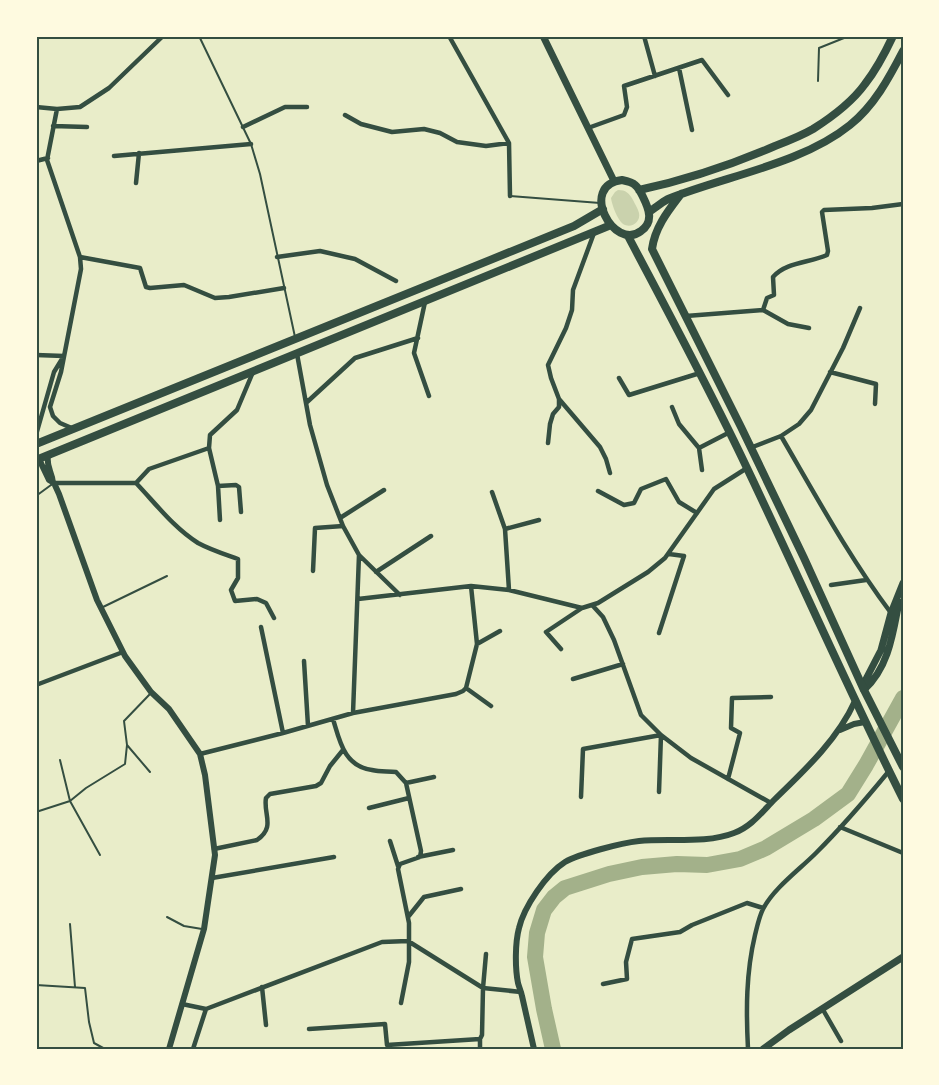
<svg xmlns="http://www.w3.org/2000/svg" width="939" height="1085" font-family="Inter,sans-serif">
<rect width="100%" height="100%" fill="#e9edc9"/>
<!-- green -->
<path fill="#cad2ad" d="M618,190C626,190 629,193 633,200C635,204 638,209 639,213C641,222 631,229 623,224C617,219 612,205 611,198L615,192Z"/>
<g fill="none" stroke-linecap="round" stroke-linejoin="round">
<!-- river -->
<path stroke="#a3b18a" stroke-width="16" d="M553,1049L544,1009L535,957L537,933L544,910L554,897L565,888L609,874L642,867L677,864L707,865L740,859L766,848L814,819L848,794L866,765L903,698"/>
<!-- service -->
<path stroke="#344e41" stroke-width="2" d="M199,36L251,144L260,174L295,337
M818,81L819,48L849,36
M510,196L600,203
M36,496L51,485
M103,607L167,576
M127,745L150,772
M60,760L70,801L100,855
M36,812L70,801L86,788L125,764L127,745L124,721L150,694
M167,917L184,926L202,929
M70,924L75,987
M36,985L85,988L89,1022L94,1043L105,1049"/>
<!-- minor -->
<path stroke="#344e41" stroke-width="4.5" d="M449,36L509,143L510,196
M644,36L655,76
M679,68L692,130
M36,107L57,109L80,107L109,88L163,36
M57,109L47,160L80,257L81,269L61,372L50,407L53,416L60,423L74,429
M345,115L361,124L392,132L424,129L440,133L457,142L486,146L509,143
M53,126L87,127
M243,127L285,107H307
M588,128L624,115L627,107L624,86L702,60L728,95
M114,156L251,144
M36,161L48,158
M136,183L139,153
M80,257L140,268L146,287L150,288L184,285L215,298L229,297L284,288
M277,257L320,251L355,259L396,281
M425,302L414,353L429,396
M763,310L788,324L809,328
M686,316L763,310L767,298L774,295L773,277C786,262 809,263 827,255L828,251L822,212L824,210L872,208L903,204
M297,354L310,425L327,485L343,526L359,555L400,595
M36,355L64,356
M830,372L876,384L875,404
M619,378L629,395L700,373
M559,399L600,447L606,459L610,473
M306,403L355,358L418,338
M672,407L679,424L699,448L702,470
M36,435L54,372L62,359
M781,436C816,496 849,557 891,613
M548,443L550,424L553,414L559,407V399L551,378L548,365L566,328L572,310L573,290L594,233
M209,448L218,486L220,520
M699,448L730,432
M750,448L781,436L799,424L811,410L843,348L860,308
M54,483H136L149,469L209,448L210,435L237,410L253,372
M136,483C156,504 174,528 198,543C211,550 224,554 238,559V578L231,590L235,601L257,599L266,603L274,618
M218,486L236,485L239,487L241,512
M598,491L624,505L634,503L641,489L666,479L679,502L697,513
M492,492L505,529L509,590
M340,518L384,490
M505,529L539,520
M313,571L315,528L343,526
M376,572L431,536
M831,585L866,580
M358,599L471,586L509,590L582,608L598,603L648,572L665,558L714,489L747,468
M593,606L603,617L614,640L641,715L661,735L691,758L771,803
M261,627L283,733
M659,633L684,556L669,554
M477,644L500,631
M561,649L546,632L582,608
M304,661L308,726
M573,679L623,664
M36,685L123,652
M466,688L491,706
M353,713L359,555
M333,719C340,742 344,766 372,770C380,772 388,771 396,772L406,783L421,851L420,857L400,864L398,869L409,923V962L401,1003
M200,754L283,733L353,713L456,694L463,691L466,688L477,644L471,586
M728,779L740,733L731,728L732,698L771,697
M406,783L434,777
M581,797L583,749L661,735L659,792
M369,808L409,798
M840,827L903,853
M390,841L398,866
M214,849L257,840C276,827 263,814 266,798L270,794L316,786L321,783L330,766L343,750
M418,857L453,850
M212,878L334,857
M408,917L424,897L461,889
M603,984L627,979L626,962L632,939L680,932L692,925L747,903L763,908
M262,987L266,1025
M182,1004L206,1009
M822,1008L841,1041
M206,1009L382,942L408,941L483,988L521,992
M309,1029L385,1024L387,1045L480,1039
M193,1049L206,1009
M480,1049V1039L482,1035L483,988L486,954
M748,1049C746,1010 746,973 755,935C757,927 759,917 763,909C774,888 799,870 816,853C842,827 866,799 889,771"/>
<!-- tertiary -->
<path stroke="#344e41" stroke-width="6" d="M48,455C46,468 52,471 53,483
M39,459L49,480L54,483L59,494L97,600L125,656L151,692L169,709L200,754L205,775L215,855L204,929L169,1049
M840,730L854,724L865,722
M534,1049C530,1031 526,1013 522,996C521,991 519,987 518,983C515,968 515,943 519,928C524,907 546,874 565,862C579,854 621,843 639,841C668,838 706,844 734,833C751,827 762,812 775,799C805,770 838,739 855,701"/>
<!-- secondary -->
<path stroke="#344e41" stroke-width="7" d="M543,36L614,181
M864,690L866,679L881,650L891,613L903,583
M864,690C889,667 893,633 899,602
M763,1049L789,1030L903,957"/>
<!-- primary -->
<path stroke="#344e41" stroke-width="8" d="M622,180C627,181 632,182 635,185C639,188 641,193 643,197C649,209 654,222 641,231C614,252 578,185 622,180Z
M639,190C686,180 731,165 775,146C788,141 801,136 813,129C832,117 852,102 865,84C876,70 885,53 893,36
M681,194C668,211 655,227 652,249L741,427L804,558L864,690L903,767
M649,212L663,202L668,199C725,176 802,164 850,125C874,106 889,78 903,51
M628,236C668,312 709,388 746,466C799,577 848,689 903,799
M36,444L574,226L603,209
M36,460L611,225"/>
</g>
<!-- border -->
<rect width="939" height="1085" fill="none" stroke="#fefae0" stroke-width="75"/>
<rect x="38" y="38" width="864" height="1010" fill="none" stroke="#344e41" stroke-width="2"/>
</svg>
